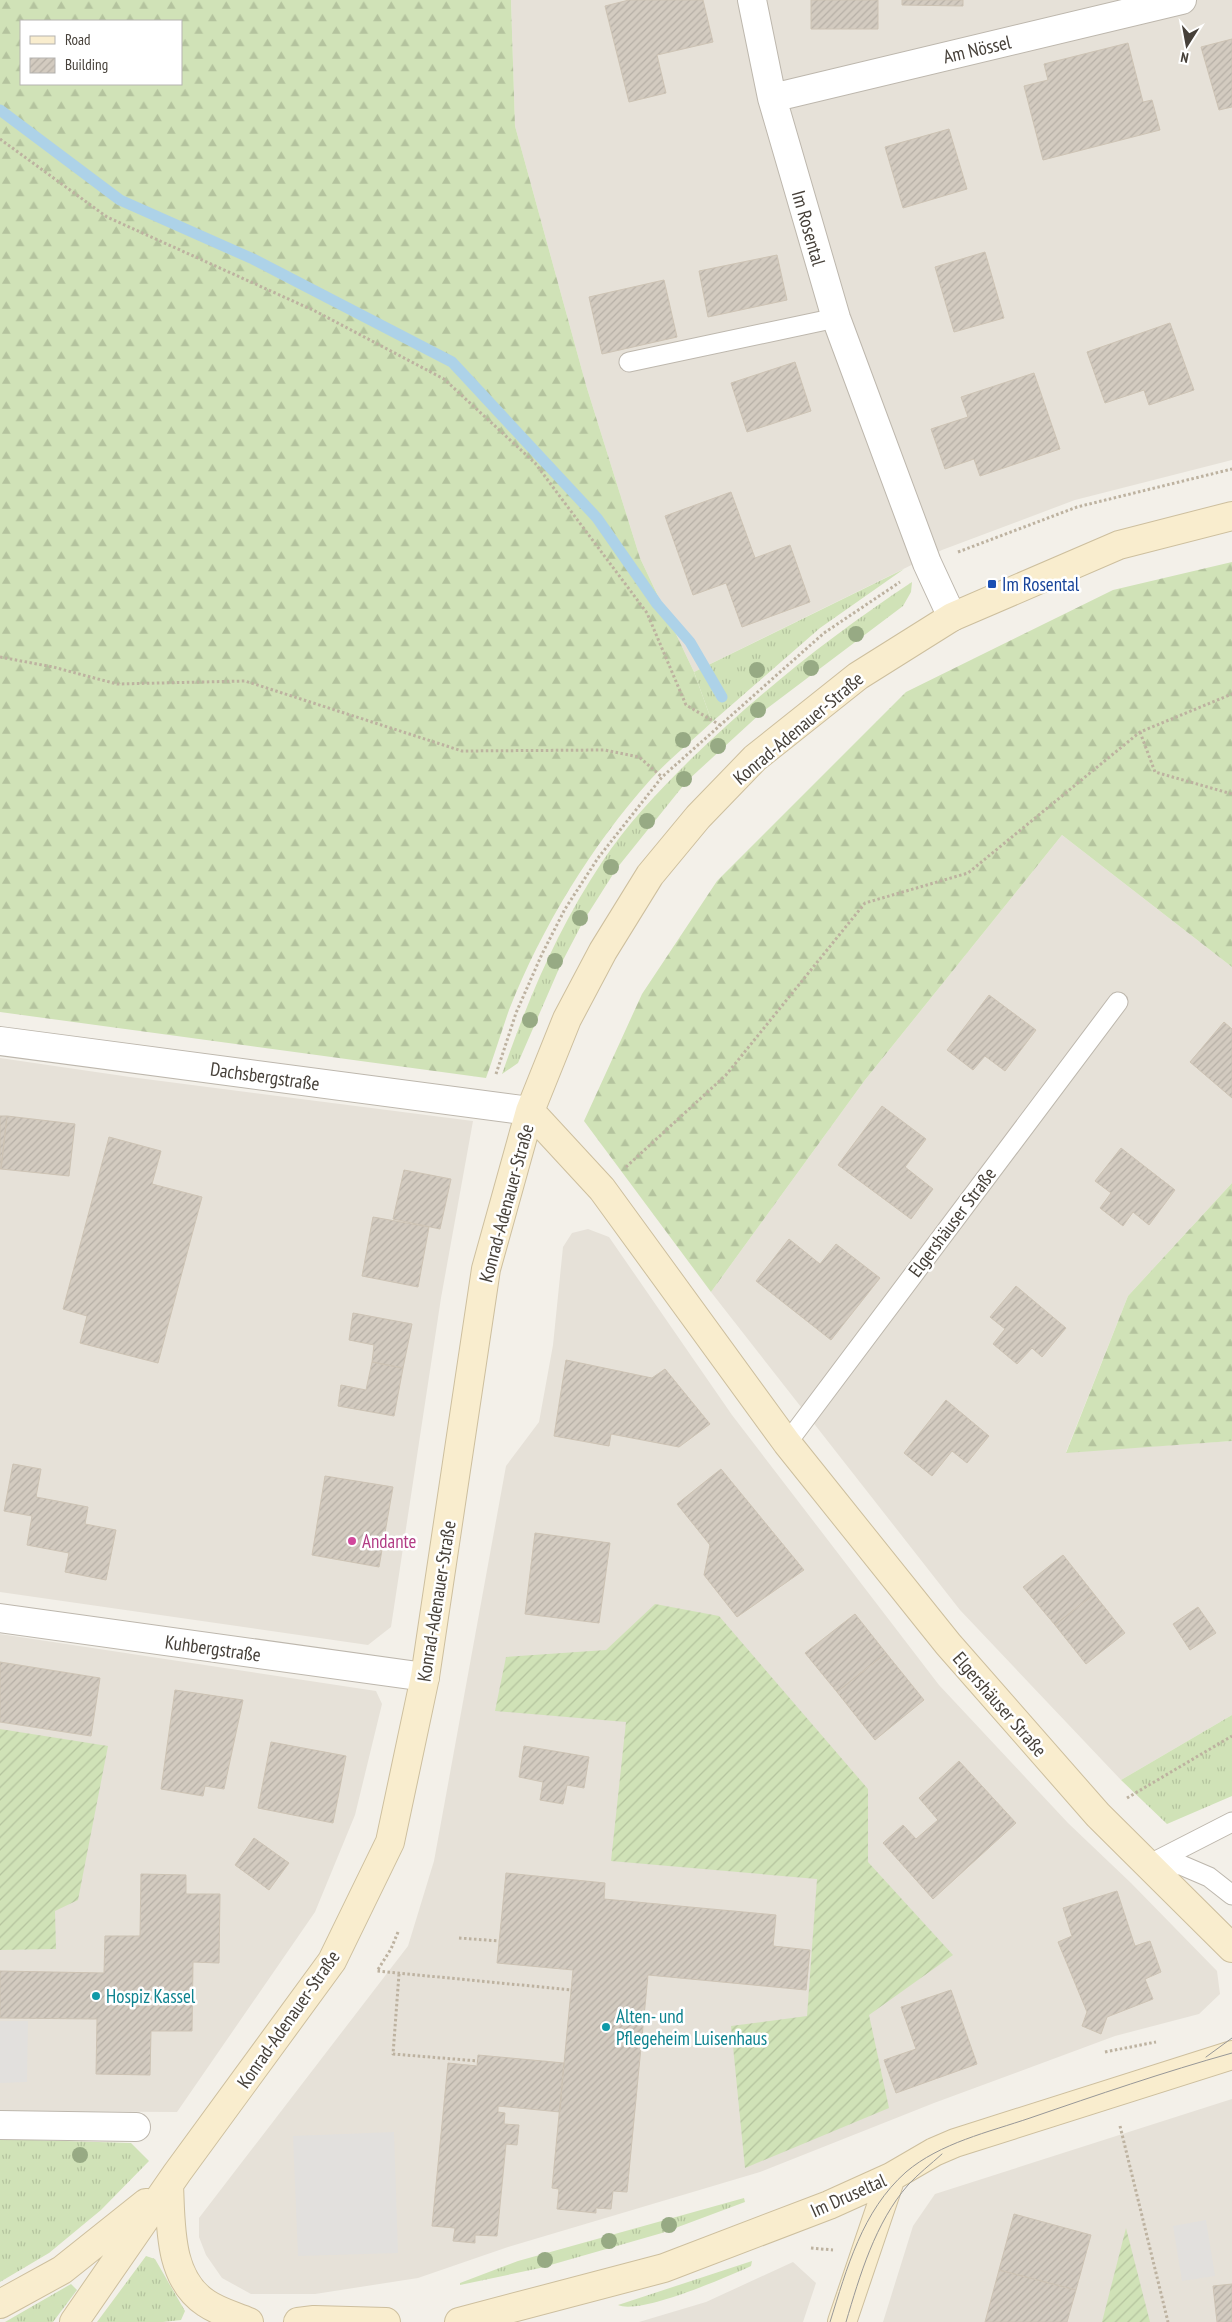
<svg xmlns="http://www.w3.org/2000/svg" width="1232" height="2322" font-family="'PT Sans Narrow',sans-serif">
<defs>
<pattern id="grass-tufts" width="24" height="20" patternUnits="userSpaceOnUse" patternTransform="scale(1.25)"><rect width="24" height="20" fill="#d0e2b7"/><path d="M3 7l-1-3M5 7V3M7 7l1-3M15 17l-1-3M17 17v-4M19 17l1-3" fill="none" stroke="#b4c39e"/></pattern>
<pattern id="forest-firs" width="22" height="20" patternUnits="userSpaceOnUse" patternTransform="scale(1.25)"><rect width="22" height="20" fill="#d0e2b7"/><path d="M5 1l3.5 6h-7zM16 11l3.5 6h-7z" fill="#b4c39e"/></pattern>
<pattern id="garden-furrows" width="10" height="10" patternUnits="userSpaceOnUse" patternTransform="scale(1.25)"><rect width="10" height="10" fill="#d0e2b7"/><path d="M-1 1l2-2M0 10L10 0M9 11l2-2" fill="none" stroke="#b4c39e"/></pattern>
<pattern id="building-hatch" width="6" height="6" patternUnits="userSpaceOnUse" patternTransform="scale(1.25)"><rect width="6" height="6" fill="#d3cbc0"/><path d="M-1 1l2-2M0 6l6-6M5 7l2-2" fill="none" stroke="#b6afa6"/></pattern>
</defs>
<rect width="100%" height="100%" fill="#f3f0e9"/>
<!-- residential -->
<path fill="#e6e1d8" d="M511,0H1232V460L1075,500L942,550L694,672L640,558L586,385L515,126Z
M1062,835L1232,967V1183L1128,1296L1066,1452L1232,1441V1715L1121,1780L960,1610L711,1292L865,1080Z
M0,1058L130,1077L473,1121L441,1298L391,1627L368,1645L0,1592Z
M588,1229L609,1237L732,1415L939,1685L1068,1823L1131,1883L1217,1971L1220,1994L1199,2014L1115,2036L934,2103L760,2172L508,2247L418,2278L315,2294H251L222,2278L206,2255L199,2237V2218L408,1946L434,1861L506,1466L539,1422L553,1345L563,1247L572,1233Z
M0,1634L376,1691L382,1704L355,1815L315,1912L177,2112L0,2111Z
M1232,2099V2322H883L913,2226L935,2194Z
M793,2262L816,2283L803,2322H639L706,2302Z"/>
<!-- grass -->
<path fill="url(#grass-tufts)" d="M904,569L820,628L712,722L694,672Z
M912,582L911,592L903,606L761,713L687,781L617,868L584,920L561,964L518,1063L502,1074C528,999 558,928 602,862C627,824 659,791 691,759C759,693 833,634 912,582Z
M1232,1715V1796L1167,1824L1121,1780Z
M0,2139L131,2143L149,2161L101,2210L49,2253L0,2282Z
M744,2198L745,2202L662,2233L540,2268L460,2285V2283L518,2261Z
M146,2256L155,2259L185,2311L181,2320L163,2322H97Z
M752,2261L751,2266C727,2277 640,2315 618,2305Z
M71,2284L77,2290L53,2322H5Z"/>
<!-- forest -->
<path fill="url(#forest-firs)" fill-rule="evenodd" d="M0,0H511L515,126L586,385L640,558L694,672L712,722C692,741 669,759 651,779C591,846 542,927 509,1010C501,1033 494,1056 486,1078L0,1012ZM181,21V84H21V21Z
M1232,562V967L1062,835L865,1080L711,1292L584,1121L642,994L717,881L906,692L1113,590Z
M1232,1183V1441L1066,1453L1128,1296Z"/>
<!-- garden -->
<path fill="url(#garden-furrows)" d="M655,1604L719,1616L868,1789V1862L953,1955L869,2015L889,2108L745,2168L731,2026L807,2016L817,1879L611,1861L626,1722L495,1711L506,1657L606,1650Z
M0,1729L108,1746L78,1900L55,1911L56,1949L0,1950Z
M1126,2228L1150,2322H1102Z"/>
<!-- parking -->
<path fill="#e2e0dd" d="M0,2021H28L27,2082L0,2083Z
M394,2132L398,2253L298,2256L293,2136Z
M1206,2220L1215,2276L1182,2281L1173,2226Z"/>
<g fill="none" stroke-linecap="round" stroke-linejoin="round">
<!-- stream -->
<path stroke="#add2e8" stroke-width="11" d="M0,110L120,200L253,259L452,362L597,518L657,604L690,642L722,697"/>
</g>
<!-- building -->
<path fill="url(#building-hatch)" stroke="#cdc3b4" d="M629,0H703L713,42L657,55L666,93L629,102L605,6Z
M811,0H878V29H811Z
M902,0H963V6L902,5Z
M1232,39V107L1219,110L1201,47Z
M1128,43L1143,102L1152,100L1160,130L1043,160L1024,86L1048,80L1044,64Z
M949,129L967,189L903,208L885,147Z
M985,252L1004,318L954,332L935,267Z
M777,255L787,300L708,317L699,271Z
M664,280L677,337L602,354L589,297Z
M1170,323L1194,390L1149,405L1144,390L1105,403L1087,352Z
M795,362L811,411L747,432L731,383Z
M1034,373L1060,449L980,476L974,459L945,469L931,429L968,417L961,397Z
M731,492L755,558L790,545L810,602L742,627L726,583L693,595L665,516Z
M989,995L1036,1030L1005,1071L985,1056L973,1070L947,1050Z
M1224,1022L1232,1029V1098L1190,1062Z
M882,1106L926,1139L905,1167L933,1189L911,1219L838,1165Z
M0,1116H7L1,1169H0Z
M7,1116L75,1124L69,1176L1,1169Z
M109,1137L161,1151L152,1184L202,1197L158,1363L80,1343L87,1316L63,1309Z
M1121,1148L1175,1190L1149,1225L1133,1212L1123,1226L1100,1208L1111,1193L1095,1181Z
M404,1170L451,1179L440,1229L393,1219Z
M373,1217L429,1227L418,1287L362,1276Z
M789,1239L820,1264L836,1244L880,1278L831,1340L756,1281Z
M1016,1286L1066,1328L1042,1357L1032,1348L1017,1364L993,1344L1005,1329L990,1317Z
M353,1313L412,1324L403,1368L372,1362L374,1345L349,1340Z
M566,1360L652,1378L665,1369L710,1424L679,1447L611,1434L609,1446L554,1436Z
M372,1362L403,1368L394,1416L338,1406L341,1385L366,1390Z
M946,1400L989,1436L967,1463L952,1451L932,1476L904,1453Z
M13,1464L41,1469L36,1497L88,1507L85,1524L116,1530L106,1580L65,1572L69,1553L27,1545L32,1516L4,1511Z
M721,1469L804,1570L737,1617L704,1575L710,1545L677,1504Z
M325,1476L393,1487L379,1567L312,1555Z
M535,1533L610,1543L599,1623L525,1614Z
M1063,1555L1094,1594L1055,1625L1023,1587Z
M1094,1594L1125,1633L1086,1664L1055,1625Z
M1198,1607L1216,1633L1190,1650L1173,1624Z
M855,1614L886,1653L837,1692L805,1653Z
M886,1653L924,1700L875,1740L837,1692Z
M0,1662L100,1678L91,1736L0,1722Z
M175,1690L243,1700L224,1789L205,1786L203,1796L161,1789Z
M271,1742L346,1756L333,1823L258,1808Z
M524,1746L589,1757L584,1788L567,1785L563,1804L540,1800L543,1782L519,1777Z
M959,1761L1016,1823L933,1899L883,1843L903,1825L916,1839L938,1820L919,1798Z
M254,1838L289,1863L269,1890L235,1865Z
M506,1873L605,1883L604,1899L776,1915L773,1946L810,1950L806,1990L648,1975L627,2192L613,2191L611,2209L596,2208V2213L557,2209L559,2189L552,2188L573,1970L497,1963Z
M141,1874L186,1875V1894H220L219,1963L193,1962L192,2031H151L150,2075L96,2074L97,2019L0,2018V1971L104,1973L105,1936H140Z
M1117,1891L1135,1946L1150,1941L1161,1972L1145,1979L1153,1999L1107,2017L1101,2034L1082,2026L1087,2012L1058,1942L1072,1936L1063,1908Z
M951,1990L977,2064L896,2093L884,2060L916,2049L901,2007Z
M478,2055L564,2063L560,2112L498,2106V2112L505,2113L504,2124L519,2125L517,2145L506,2144L497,2236L475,2235V2243L453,2241L455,2228L432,2226L448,2063L477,2066Z
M1014,2214L1091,2235L1076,2290L999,2270Z
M999,2270L1076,2290L1067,2322H985Z
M1232,2284V2322H1217L1213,2286Z"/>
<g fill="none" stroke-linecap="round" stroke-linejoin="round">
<defs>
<path id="lane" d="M629,362L836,318
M787,1443L1118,1002
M1148,1865L1232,1822
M1152,1865H1181L1209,1877L1232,1895"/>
<path id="street" d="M752,0L772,98L836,318L927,563L952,617
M772,98L1182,0
M0,1041L530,1111
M0,1618L425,1677
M0,2125L136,2127"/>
<path id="secondary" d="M530,1111L602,1189L787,1443L948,1644L1098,1815L1232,1948
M169,2185C171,2224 168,2278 206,2303C219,2312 235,2316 249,2322
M0,2304L62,2270L146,2203
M74,2322L177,2173L332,1961L390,1842L425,1677L486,1269L530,1111L567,1019L603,951L650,875L698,817L755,758L858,676L952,617L1119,545L1232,516
M298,2322L314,2320L386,2322
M459,2322L664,2268L829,2205L891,2177L934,2152L955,2143L1232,2055
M842,2322L891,2177"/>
</defs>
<!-- lane casing -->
<use href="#lane" stroke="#bdb7ad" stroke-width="21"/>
<!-- street casing -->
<use href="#street" stroke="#bdb7ad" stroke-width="30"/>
<!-- secondary casing -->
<use href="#secondary" stroke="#cdbf9e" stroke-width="30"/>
<!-- path -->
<path stroke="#bdb2a0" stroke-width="3" stroke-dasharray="2.5 2.5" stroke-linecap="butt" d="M0,139L107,217L315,311L444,379L535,463L647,613L686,705L720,725
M958,552L1077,507L1232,469
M0,657L53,667L117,684L245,681L462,751L605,750L639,757L662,777
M1140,732L1155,772L1232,794
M496,1074L516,1013L542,954L565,909L598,858L662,777L824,633L900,582
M626,1167L726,1075L865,903L968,873L1140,732L1232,694
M1127,1798L1232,1736
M398,1932L391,1949L377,1971L572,1990
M459,1938L499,1941
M399,1974L393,2054L478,2061
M1105,2052L1156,2042
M1120,2126L1168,2322
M811,2248L833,2250"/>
<!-- lane -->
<use href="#lane" stroke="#fff" stroke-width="19"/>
<!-- street -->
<use href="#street" stroke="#fff" stroke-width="28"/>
<!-- secondary -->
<use href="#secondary" stroke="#f9edce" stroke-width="28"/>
<!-- tram -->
<path stroke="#979797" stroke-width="1" d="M1206,2057L1232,2038
M830,2322C847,2268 862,2211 906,2172C940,2143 989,2132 1030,2118C1097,2095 1164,2072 1232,2053
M846,2322C860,2275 875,2223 908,2185C918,2174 931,2164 942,2154"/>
</g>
<!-- trees -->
<g fill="#97aa84">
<circle cx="856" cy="634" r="8"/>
<circle cx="811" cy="668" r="8"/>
<circle cx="757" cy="670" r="8"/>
<circle cx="758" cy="710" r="8"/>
<circle cx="683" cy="740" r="8"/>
<circle cx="718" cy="746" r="8"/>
<circle cx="684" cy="779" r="8"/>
<circle cx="647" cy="821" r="8"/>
<circle cx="611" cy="867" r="8"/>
<circle cx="580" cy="918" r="8"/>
<circle cx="555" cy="961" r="8"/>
<circle cx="530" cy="1020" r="8"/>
<circle cx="80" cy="2155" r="8"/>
<circle cx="669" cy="2225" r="8"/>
<circle cx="609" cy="2241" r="8"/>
<circle cx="545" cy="2260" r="8"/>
</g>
<!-- markers -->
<rect fill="#1a4fb4" stroke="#fff" stroke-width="2" x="987" y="579" width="10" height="10" rx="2.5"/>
<circle fill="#d1479c" stroke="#fff" stroke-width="2" cx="352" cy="1541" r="5"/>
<g fill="#0f9aa8" stroke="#fff" stroke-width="2">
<circle cx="96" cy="1996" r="5"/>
<circle cx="606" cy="2027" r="5"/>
</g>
<g text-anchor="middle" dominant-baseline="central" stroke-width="5" stroke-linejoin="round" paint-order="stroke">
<!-- street labels -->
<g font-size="19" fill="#464039" stroke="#fff">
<text transform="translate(977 49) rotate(-13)">Am Nössel</text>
<text transform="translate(809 228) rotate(74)">Im Rosental</text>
<text transform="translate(798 728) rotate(-40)">Konrad-Adenauer-Straße</text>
<text transform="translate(265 1076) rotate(8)">Dachsbergstraße</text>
<text transform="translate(506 1203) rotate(-75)">Konrad-Adenauer-Straße</text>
<text transform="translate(952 1222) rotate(-53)">Elgershäuser Straße</text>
<text transform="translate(436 1601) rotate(-81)">Konrad-Adenauer-Straße</text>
<text transform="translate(213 1648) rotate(8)">Kuhbergstraße</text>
<text transform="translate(1000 1704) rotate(49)">Elgershäuser Straße</text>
<text transform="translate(288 2019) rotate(-55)">Konrad-Adenauer-Straße</text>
<text transform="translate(848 2195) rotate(-24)">Im Druseltal</text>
</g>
<!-- transit labels -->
<g font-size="19" fill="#164399" stroke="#fff" text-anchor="start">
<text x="1002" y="584">Im Rosental</text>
</g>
<!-- hotel labels -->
<g font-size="19" fill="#b23c85" stroke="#fff" text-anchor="start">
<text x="362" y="1541">Andante</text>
</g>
<!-- culture labels -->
<g font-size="19" fill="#0d838f" stroke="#fff" text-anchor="start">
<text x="106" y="1996">Hospiz Kassel</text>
<text x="616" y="2016">Alten- und<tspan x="616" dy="22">Pflegeheim Luisenhaus</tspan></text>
</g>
</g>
<!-- legend -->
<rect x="20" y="20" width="162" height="65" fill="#ffffff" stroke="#b5b3b0"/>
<rect x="30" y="36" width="25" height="8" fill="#f9edce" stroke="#b5b3b0"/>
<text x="65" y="45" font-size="15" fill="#464039">Road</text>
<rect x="30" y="58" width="25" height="15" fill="url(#building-hatch)" stroke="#b5b3b0"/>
<text x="65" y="70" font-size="15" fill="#464039">Building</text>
<!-- north arrow -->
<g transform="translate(1187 45) rotate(191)" stroke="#ffffff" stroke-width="4" paint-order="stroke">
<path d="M0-4L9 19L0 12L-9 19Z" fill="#464039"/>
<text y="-8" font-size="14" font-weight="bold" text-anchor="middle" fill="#464039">N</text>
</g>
</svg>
